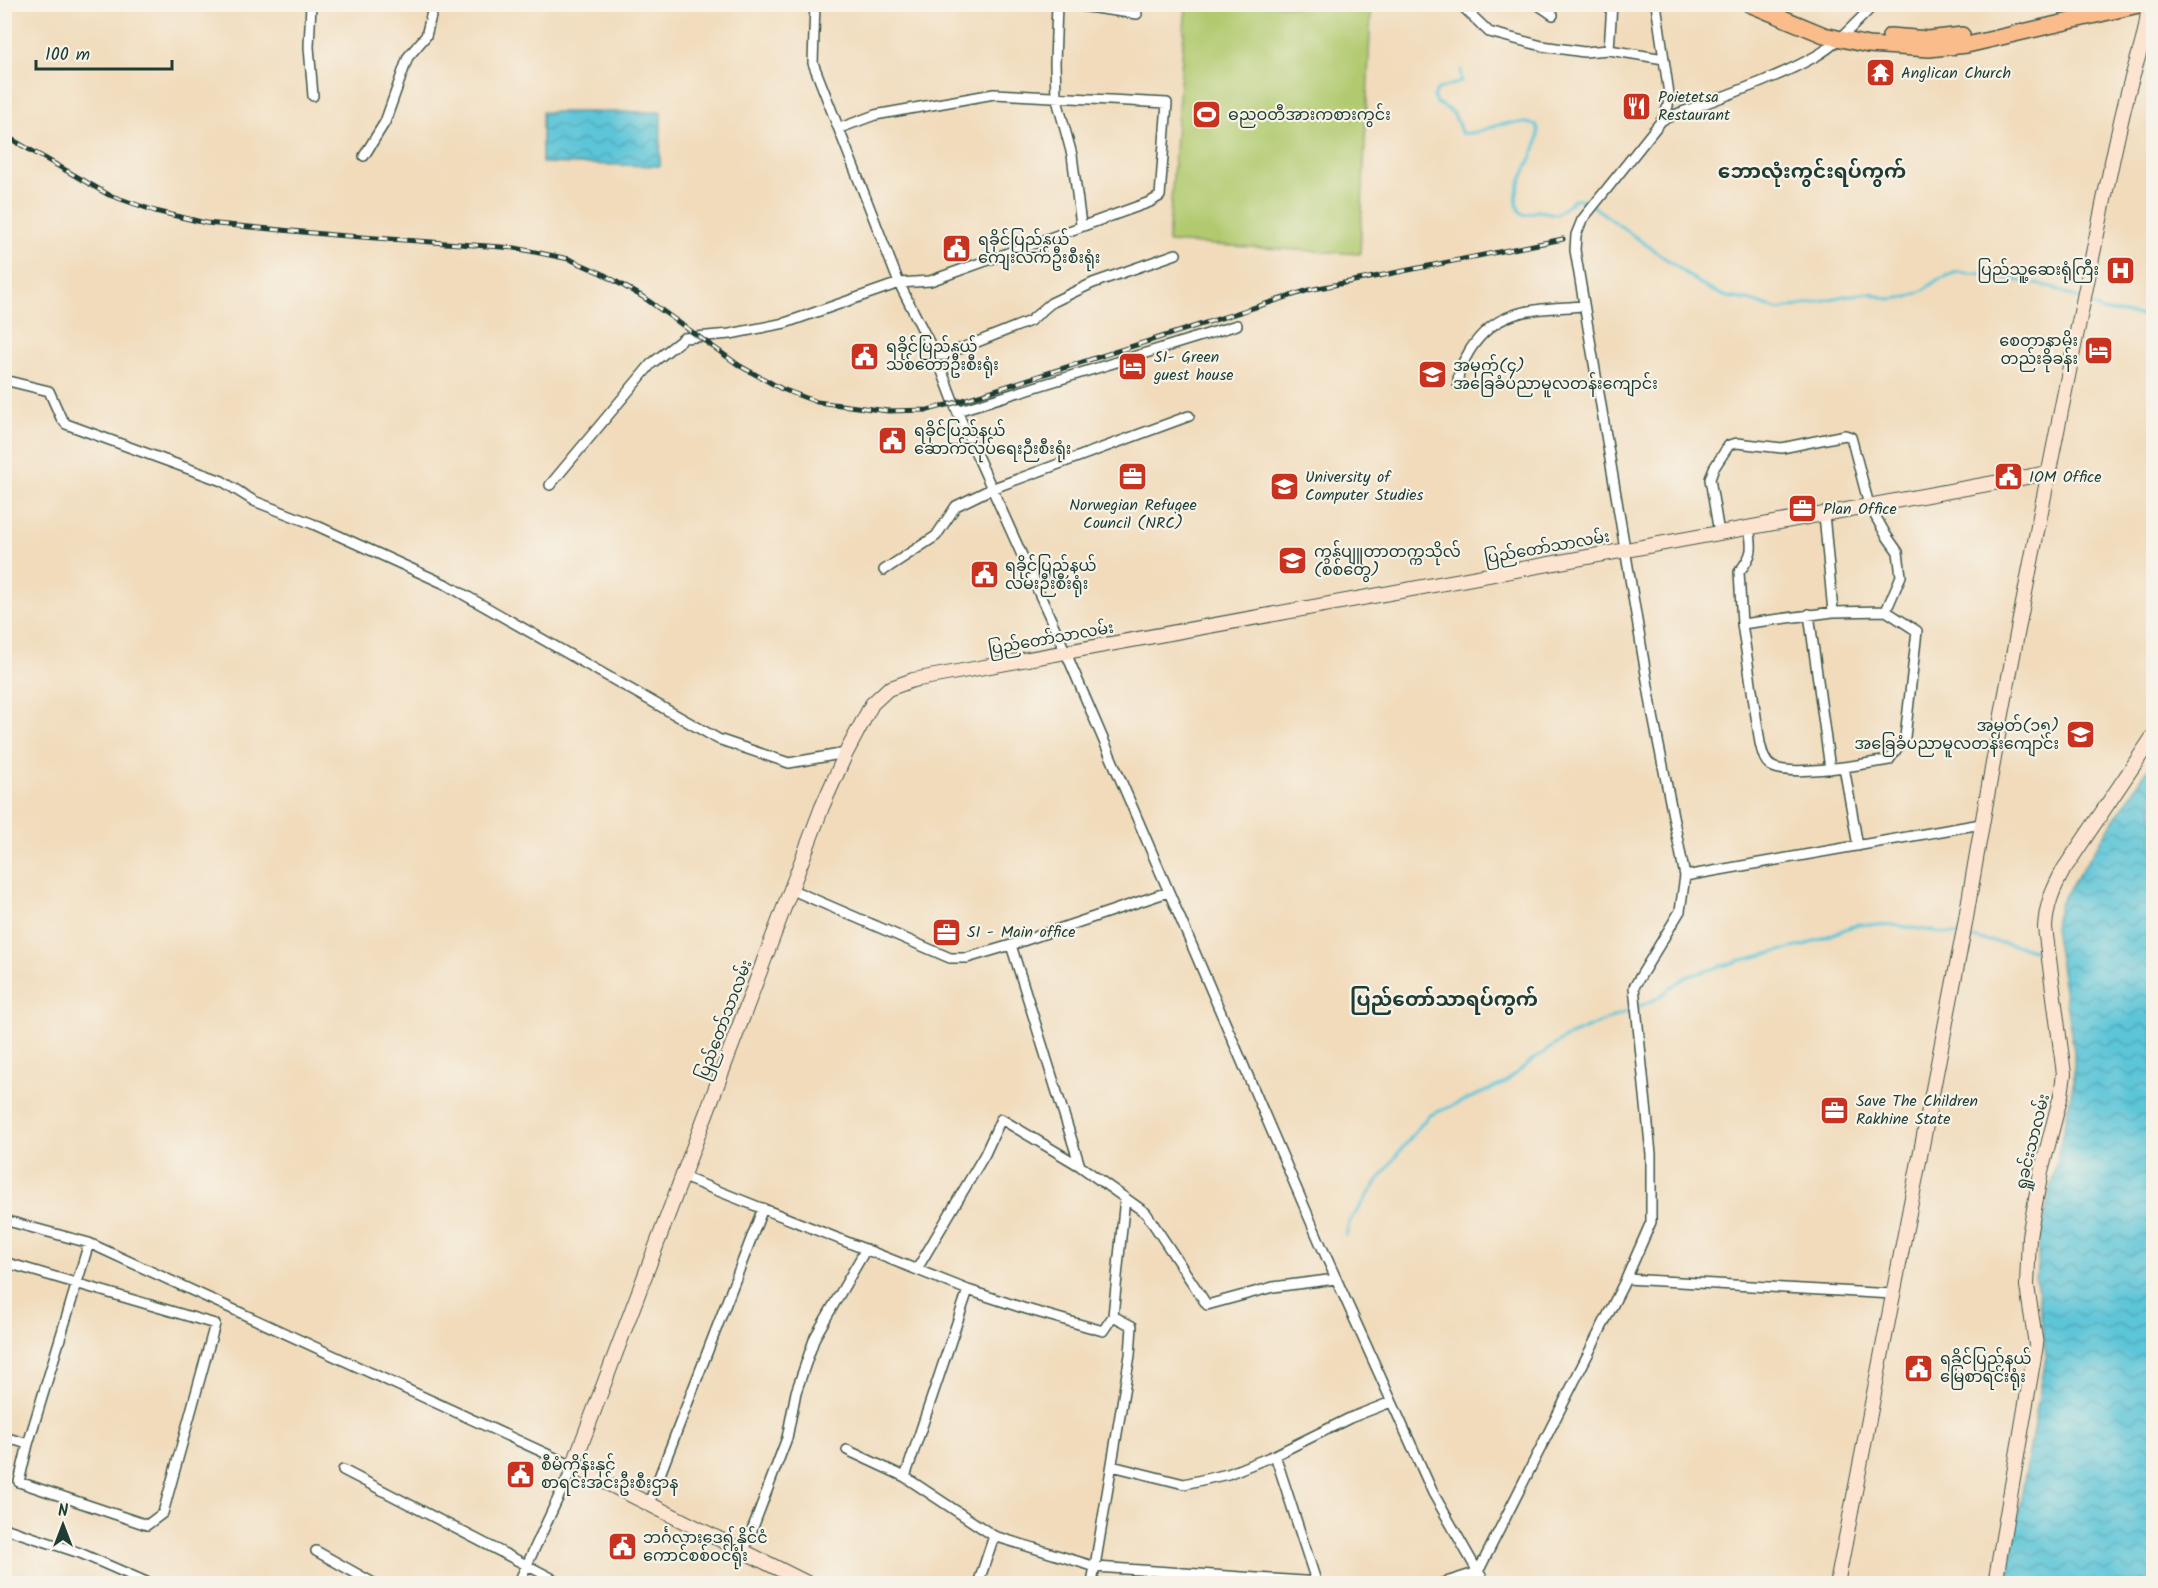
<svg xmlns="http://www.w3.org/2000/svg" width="2158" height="1588" font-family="Kalam,'Noto Sans Myanmar',sans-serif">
<defs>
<pattern id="water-waves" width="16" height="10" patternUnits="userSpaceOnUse" patternTransform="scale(1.5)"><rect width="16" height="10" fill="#5cc5d8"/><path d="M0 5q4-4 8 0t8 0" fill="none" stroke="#4ba1b0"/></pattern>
</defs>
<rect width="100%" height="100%" fill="#f7f3e8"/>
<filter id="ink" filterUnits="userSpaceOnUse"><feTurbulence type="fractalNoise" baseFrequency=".0167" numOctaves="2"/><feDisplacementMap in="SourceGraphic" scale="12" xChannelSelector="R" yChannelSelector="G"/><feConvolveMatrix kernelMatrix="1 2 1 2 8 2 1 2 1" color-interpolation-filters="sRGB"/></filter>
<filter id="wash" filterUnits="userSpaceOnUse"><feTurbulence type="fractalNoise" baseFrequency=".008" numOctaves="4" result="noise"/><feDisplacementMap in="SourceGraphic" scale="24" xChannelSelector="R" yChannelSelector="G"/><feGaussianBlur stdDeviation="1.35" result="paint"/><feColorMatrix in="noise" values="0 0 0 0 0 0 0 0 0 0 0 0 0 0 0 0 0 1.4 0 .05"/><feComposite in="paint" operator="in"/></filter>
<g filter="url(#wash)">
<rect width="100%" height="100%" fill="#f1dbbb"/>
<!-- park -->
<path fill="#b1ca6f" stroke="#688452" stroke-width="1.5" d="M1186,5H1273L1371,11L1360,254L1168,242Z"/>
<!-- water -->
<path fill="url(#water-waves)" stroke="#3e8186" stroke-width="1.5" d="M542,112H661L660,166L542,163Z
M2153,761V1583H2006L2046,1357L2036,1278L2040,1239L2074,1080V1051L2054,928L2060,903Z"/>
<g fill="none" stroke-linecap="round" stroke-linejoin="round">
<!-- stream -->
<path stroke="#5cc5d8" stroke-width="3" d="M1461,70V82L1438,89L1434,97L1436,103C1452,109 1457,117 1461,133C1475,135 1485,128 1499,125C1511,122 1525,122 1537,125C1547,152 1498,194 1524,215L1538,211L1557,214L1574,200L1583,199L1706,288L1727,297L1748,300L1779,310L1844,296L1871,293L1888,299L1909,297L1924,290L1937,280L1957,272L1983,274L2052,287L2080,299
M2088,303L2102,311L2154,317
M1966,937L2020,946L2044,954
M1346,1236L1349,1222L1396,1156L1428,1116L1503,1084L1530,1062L1568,1036L1654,1000L1686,977L1738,961L1805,945L1858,924L1893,925L1959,935"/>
</g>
</g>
<g filter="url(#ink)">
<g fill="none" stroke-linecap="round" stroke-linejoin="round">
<defs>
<path id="street" d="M311,4L309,47L313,96
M815,4L813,63L899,283L937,358L957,411L1066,653L1320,1243L1433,1493L1478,1572L1440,1584
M1057,4L1055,63L1056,96L1072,155L1081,225
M1066,4L1137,14
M1460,4L1489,32L1542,46L1584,52L1609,50L1612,4
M1537,4L1553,15
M1656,4L1669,94L1668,106L1662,120L1582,220L1576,235L1575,250L1653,716L1685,876L1981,824
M1609,50L1664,59
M1662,120C1713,99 1768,83 1816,56C1839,43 1856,22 1875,4
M364,156L385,122L408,57L426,36L434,4
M937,358L1030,321L1051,303L1093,283L1176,254
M4,380L49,391L61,418L66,424L222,481L254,501L313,524L447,585L718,739L789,763L846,753
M1458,385C1458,367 1462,365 1470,350C1498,306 1537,310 1583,306
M957,411L1237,325
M550,485L651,364L684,338L730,334L785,323L899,283L930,281L1150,202L1160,196L1167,103L994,94L875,115L840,128
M1824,514L1833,612
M1719,533L1710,479L1714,468L1729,445L1737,443L1782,448L1845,435L1851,437L1869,505L1886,535L1898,552L1901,576L1886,611
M884,570L936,536L956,506L991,489L1189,416
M1809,614L1830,769
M1742,624L1760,743C1762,751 1764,763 1773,767C1795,777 1863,764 1889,760L1905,737L1917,631L1886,611L1833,612L1742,624L1739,572C1753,555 1753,549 1749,528
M1844,767L1858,846
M790,889L950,958H967L1011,945
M1080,1166L1011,945L1168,892
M683,1177L968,1290L1023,1308L1103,1331L1113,1316L1132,1326L1130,1355L1092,1584
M4,1220L89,1243L573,1466L518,1584
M4,1262L215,1324L163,1513L147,1525L19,1482L28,1444L4,1437
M917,1269L985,1154L1001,1119L1080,1166L1146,1213L1207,1305L1273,1287L1336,1279
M1626,1279L1893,1294
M968,1290L905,1477L994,1536L1096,1567L1317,1582
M1113,1316L1125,1198
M28,1444L89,1243
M847,1450L905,1477
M1275,1455L1317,1584
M1112,1466L1184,1484L1228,1474L1275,1455L1350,1418L1391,1402
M343,1470L563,1584
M649,1503L763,1208
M4,1528L80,1553L151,1584
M316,1551L375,1584
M744,1551L787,1438L796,1392L815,1337L866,1249
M978,1584L994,1536
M1487,1584L1478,1572L1626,1279L1651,1222V1154L1634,987L1680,911L1685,876"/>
<path id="secondary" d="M809,1584L573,1466L822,807L846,753L872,704L888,689L913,680L2048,473
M1837,1584L1965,924C2002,701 2047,479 2092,258C2104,202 2114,147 2128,92C2135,64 2148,34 2148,5
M1995,1584L2036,1345L2027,1286L2029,1236L2041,1172L2061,1095L2064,1074L2045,928C2046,905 2053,889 2064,869L2154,735"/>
<path id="primary" d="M1749,4L1824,35L1868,45L1929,49L1967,45L2143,4
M1890,36L1928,39L1962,35"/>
</defs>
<!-- street casing -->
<use href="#street" stroke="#3e5548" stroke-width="12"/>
<!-- secondary casing -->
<use href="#secondary" stroke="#3e5548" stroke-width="16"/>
<!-- primary casing -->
<use href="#primary" stroke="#3e5548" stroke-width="18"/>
<!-- street -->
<use href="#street" stroke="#fff" stroke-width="9"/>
<!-- secondary -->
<use href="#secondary" stroke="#fde4d1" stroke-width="14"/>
<!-- primary -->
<use href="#primary" stroke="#fabc8b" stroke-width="15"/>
<defs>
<path id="rail" d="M4,135L109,195L155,211L206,223L334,235L515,248L569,259L601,273L643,297L740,366L782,389L817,402L888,411L928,410L954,403L1309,290L1563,239"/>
</defs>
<!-- rail casing -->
<use href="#rail" stroke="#1f3d34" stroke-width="5"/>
<!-- rail -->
<use href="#rail" stroke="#f7f3e8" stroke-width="3" stroke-dasharray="9" stroke-linecap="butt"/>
</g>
</g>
<!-- icons -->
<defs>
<symbol id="temple-square" viewBox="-11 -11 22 22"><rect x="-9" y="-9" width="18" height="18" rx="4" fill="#c8321e" stroke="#f7f3e8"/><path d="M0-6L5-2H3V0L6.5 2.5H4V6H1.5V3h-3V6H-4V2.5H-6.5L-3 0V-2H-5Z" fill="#fff"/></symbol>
<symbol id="restaurant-square" viewBox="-11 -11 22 22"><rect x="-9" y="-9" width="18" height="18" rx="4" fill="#c8321e" stroke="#f7f3e8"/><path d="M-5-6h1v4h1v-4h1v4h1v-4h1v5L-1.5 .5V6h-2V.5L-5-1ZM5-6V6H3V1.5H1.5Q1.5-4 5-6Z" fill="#fff"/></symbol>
<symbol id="stadium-square" viewBox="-11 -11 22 22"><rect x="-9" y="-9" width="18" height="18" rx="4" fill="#c8321e" stroke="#f7f3e8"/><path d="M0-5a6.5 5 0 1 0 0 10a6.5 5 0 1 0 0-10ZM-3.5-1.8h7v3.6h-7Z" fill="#fff"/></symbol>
<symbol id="civic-square" viewBox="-11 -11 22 22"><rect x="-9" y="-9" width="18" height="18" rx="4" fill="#c8321e" stroke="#f7f3e8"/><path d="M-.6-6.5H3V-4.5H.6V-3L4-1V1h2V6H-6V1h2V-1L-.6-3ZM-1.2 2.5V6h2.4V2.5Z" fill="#fff"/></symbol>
<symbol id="hospital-square" viewBox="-11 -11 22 22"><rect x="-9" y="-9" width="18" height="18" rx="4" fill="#c8321e" stroke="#f7f3e8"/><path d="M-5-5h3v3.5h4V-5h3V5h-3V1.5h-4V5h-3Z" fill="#fff"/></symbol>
<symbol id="hotel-square" viewBox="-11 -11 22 22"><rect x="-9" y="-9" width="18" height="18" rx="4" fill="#c8321e" stroke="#f7f3e8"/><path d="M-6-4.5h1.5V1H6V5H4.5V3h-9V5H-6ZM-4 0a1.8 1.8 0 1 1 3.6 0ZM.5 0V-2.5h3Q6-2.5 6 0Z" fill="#fff"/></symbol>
<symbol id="school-square" viewBox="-11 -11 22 22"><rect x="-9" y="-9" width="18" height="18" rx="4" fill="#c8321e" stroke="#f7f3e8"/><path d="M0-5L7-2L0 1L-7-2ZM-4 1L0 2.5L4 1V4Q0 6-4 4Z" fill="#fff"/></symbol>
<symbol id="office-square" viewBox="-11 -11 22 22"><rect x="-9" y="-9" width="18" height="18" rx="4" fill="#c8321e" stroke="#f7f3e8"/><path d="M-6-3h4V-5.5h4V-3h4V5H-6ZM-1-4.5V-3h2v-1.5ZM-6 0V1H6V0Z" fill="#fff"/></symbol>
<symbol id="university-square" viewBox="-11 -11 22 22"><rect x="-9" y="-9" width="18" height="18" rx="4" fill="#c8321e" stroke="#f7f3e8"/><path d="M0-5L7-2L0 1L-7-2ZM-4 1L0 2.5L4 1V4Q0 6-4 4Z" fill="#fff"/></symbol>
</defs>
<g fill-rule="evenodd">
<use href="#temple-square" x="1864" y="56" width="33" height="33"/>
<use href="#restaurant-square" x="1620" y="90" width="33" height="33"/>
<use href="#stadium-square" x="1190" y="98" width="33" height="33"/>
<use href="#civic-square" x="940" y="232" width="33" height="33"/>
<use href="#hospital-square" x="2104" y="254" width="33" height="33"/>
<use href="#hotel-square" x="2082" y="334" width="33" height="33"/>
<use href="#civic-square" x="848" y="340" width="33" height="33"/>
<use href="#hotel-square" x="1116" y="350" width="33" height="33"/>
<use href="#school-square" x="1416" y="358" width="33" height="33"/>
<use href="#civic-square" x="876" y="424" width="33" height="33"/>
<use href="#office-square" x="1116" y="460" width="33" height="33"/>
<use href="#civic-square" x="1992" y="460" width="33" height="33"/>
<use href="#university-square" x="1268" y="470" width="33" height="33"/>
<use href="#office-square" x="1786" y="492" width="33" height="33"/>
<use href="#university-square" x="1276" y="544" width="33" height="33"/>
<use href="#civic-square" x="968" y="558" width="33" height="33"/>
<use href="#school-square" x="2064" y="718" width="33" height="33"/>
<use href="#office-square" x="930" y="916" width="33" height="33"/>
<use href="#office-square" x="1818" y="1094" width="33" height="33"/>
<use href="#civic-square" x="1902" y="1352" width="33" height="33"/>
<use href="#civic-square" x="504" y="1458" width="33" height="33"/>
<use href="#civic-square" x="606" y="1530" width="33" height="33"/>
</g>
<g text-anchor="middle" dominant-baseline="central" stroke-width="4.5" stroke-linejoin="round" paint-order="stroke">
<!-- poi labels -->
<g font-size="16" fill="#1f3d34" stroke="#f7f3e8" text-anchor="start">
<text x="1901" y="73">Anglican Church</text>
<text x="1658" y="97">Poietetsa<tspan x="1658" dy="18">Restaurant</tspan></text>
<text x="1228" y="115">ဓညဝတီအားကစားကွင်း</text>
<text x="978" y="240">ရခိုင်ပြည်နယ်<tspan x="978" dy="18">ကျေးလက်ဦးစီးရုံး</tspan></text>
<text x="2099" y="270" text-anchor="end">ပြည်သူ့ဆေးရုံကြီး</text>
<text x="2078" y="341" text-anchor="end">စေတာနာမိုး<tspan x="2078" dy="18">တည်းခိုခန်း</tspan></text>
<text x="886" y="347">ရခိုင်ပြည်နယ်<tspan x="886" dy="18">သစ်တောဦးစီးရုံး</tspan></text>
<text x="1154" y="357">SI- Green<tspan x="1154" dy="18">guest house</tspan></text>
<text x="1453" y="366">အမှတ်(၄)<tspan x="1453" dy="18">အခြေခံပညာမူလတန်းကျောင်း</tspan></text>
<text x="914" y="431">ရခိုင်ပြည်နယ်<tspan x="914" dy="18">ဆောက်လုပ်ရေးဉီးစီးရုံး</tspan></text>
<text x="1305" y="477">University of<tspan x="1305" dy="18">Computer Studies</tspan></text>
<text x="2029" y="477">IOM Office</text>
<text x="1133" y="505" text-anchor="middle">Norwegian Refugee<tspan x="1133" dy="18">Council (NRC)</tspan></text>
<text x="1823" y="509">Plan Office</text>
<text x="1314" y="552">ကွန်ပျူတာတက္ကသိုလ်<tspan x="1314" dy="18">(စစ်တွေ)</tspan></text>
<text x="1005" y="566">ရခိုင်ပြည်နယ်<tspan x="1005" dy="18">လမ်းဉီးစီးရုံး</tspan></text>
<text x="2059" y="726" text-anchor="end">အမှတ်(၁၅)<tspan x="2059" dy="18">အခြေခံပညာမူလတန်းကျောင်း</tspan></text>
<text x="967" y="932">SI - Main office</text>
<text x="1856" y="1101">Save The Children<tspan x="1856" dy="18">Rakhine State</tspan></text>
<text x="1940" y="1359">ရခိုင်ပြည်နယ်<tspan x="1940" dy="18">မြေစာရင်းရုံး</tspan></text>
<text x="541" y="1465">စီမံကိန်းနှင့်<tspan x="541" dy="18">စာရင်းအင်းဦးစီးဌာန</tspan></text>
<text x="643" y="1538">ဘင်္ဂလားဒေရှ့်နိုင်ငံ<tspan x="643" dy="18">ကောင်စစ်ဝင်ရုံး</tspan></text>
</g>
<!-- street labels -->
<g font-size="16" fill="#1f3d34" stroke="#f7f3e8">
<text transform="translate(1547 548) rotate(-10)">ပြည်တော်သာလမ်း</text>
<text transform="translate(1051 639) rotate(-10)">ပြည်တော်သာလမ်း</text>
<text transform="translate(725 1020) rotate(-69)">ပြည်တော်သာလမ်း</text>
<text transform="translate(2033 1142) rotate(-76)">ရှုခင်းသာလမ်း</text>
</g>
<!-- quarter labels -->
<g font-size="20" font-weight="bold" fill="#1f3d34" stroke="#f7f3e8">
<text x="1812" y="173">ဘောလုံးကွင်းရပ်ကွက်</text>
<text x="1444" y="1001">ပြည်တော်သာရပ်ကွက်</text>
</g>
</g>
<!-- margin -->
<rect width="2158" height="1588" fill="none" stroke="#f7f3e8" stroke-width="24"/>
<!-- north arrow -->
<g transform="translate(63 1525)" stroke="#f7f3e8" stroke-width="4.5" paint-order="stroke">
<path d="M0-4.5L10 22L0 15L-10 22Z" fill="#1f3d34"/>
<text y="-9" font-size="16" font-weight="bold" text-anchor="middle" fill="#1f3d34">N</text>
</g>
<!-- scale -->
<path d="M36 60v9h136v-9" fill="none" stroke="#1f3d34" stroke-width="3"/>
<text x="45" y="60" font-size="18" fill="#1f3d34" stroke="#f7f3e8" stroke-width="4.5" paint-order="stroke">100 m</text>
</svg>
